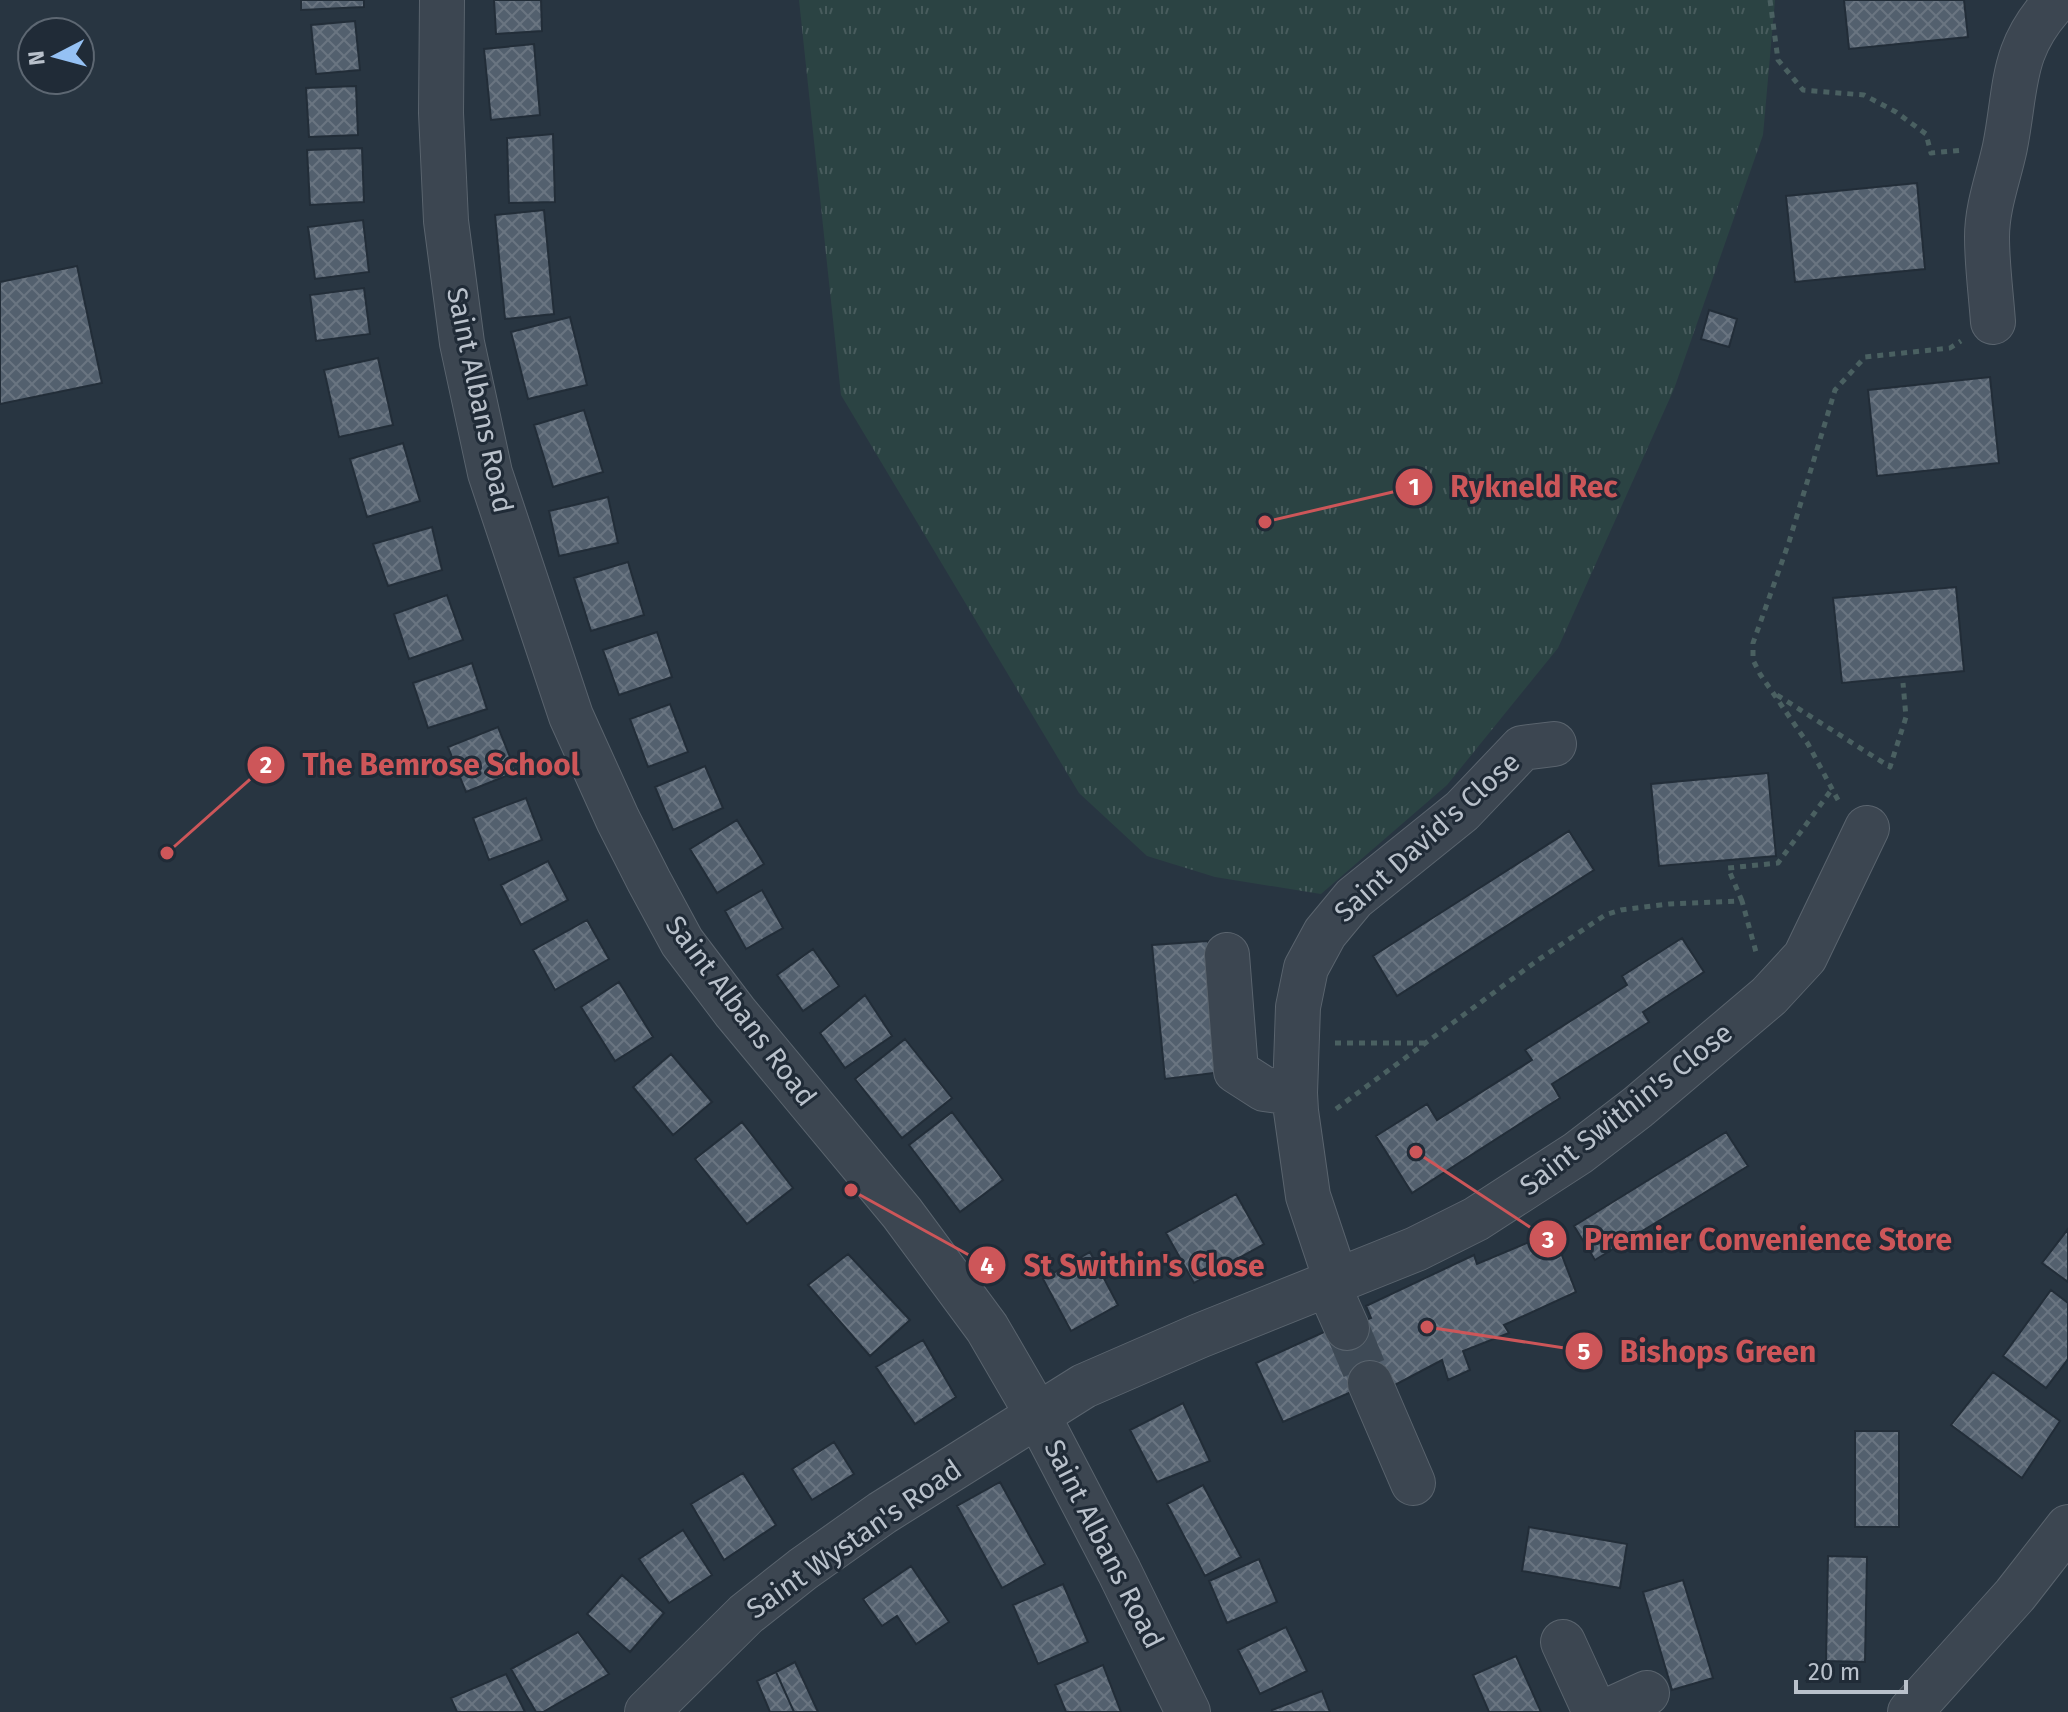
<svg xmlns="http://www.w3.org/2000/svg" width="2068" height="1712" font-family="'Fira Sans',sans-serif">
<defs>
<pattern id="park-tufts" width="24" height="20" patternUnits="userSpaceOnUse" patternTransform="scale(2)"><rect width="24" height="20" fill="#2b4343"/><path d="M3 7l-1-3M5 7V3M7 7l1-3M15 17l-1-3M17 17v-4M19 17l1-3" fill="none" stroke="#485c5d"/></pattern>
<pattern id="building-cross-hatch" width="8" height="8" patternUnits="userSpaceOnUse" patternTransform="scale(2)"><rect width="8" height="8" fill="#53606e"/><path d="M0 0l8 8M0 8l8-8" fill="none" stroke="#6a7581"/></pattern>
</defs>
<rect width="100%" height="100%" fill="#283541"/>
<!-- park -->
<path fill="url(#park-tufts)" d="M799,0H1775L1763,135L1674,389L1558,648L1447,785L1321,894L1215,877L1147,856L1079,793L841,395Z"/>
<!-- building -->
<path fill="url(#building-cross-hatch)" stroke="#222d38" stroke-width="2" d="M301,0H364V7L301,10Z
M494,0H541L542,31L496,34Z
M1844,0H1964L1968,37L1849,49Z
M355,21L360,70L316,74L311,25Z
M534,44L540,115L491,120L484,49Z
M356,86L358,135L309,137L306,88Z
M553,134L555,202L509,203L507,138Z
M362,148L364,202L310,205L307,150Z
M1917,183L1925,269L1795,282L1786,196Z
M544,210L554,314L505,319L495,215Z
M363,220L369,272L315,279L308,227Z
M77,266L102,383L0,404V282Z
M364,288L370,334L316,341L310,295Z
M1709,310L1737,319L1729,347L1701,339Z
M570,317L587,385L528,399L511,332Z
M378,358L393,425L339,437L324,370Z
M1990,377L1999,463L1877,476L1868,390Z
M584,410L603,472L553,487L534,425Z
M403,443L420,501L367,517L350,459Z
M608,497L618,543L559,556L549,511Z
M432,527L442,570L388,586L373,544Z
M628,562L644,615L591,631L574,578Z
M1956,587L1964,671L1842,683L1833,598Z
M447,595L463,640L409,659L394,614Z
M657,632L672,677L619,695L603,650Z
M472,663L487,709L428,728L413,683Z
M670,704L688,752L648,767L630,719Z
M498,727L516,772L466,792L448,747Z
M705,766L723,808L673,830L655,787Z
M1768,773L1776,856L1659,866L1651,784Z
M526,798L542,840L489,860L473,818Z
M737,820L764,864L717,893L690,849Z
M1569,831L1594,870L1397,996L1373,956Z
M548,861L568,900L521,925L501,885Z
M762,890L783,928L746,949L725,911Z
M587,920L609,959L555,990L533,950Z
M1682,938L1704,972L1643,1012L1649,1022L1552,1084L1560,1098L1412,1193L1376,1136L1427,1104L1437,1120L1532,1060L1525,1050L1627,985L1622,976Z
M1208,941L1222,1072L1165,1079L1152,945Z
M813,949L839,986L803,1011L777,975Z
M619,982L653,1037L615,1061L581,1007Z
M865,995L892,1036L845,1068L820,1033Z
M905,1039L952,1098L902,1138L855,1079Z
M671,1054L712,1102L673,1135L633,1087Z
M952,1112L1003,1180L960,1212L909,1145Z
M742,1122L793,1188L747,1224L695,1159Z
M1726,1132L1748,1166L1595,1260L1574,1226Z
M1236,1194L1264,1244L1194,1283L1166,1233Z
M2068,1229V1282L2042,1263Z
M1553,1232L1576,1292L1504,1325L1509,1333L1463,1351L1470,1370L1448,1380L1442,1360L1393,1386L1390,1375L1283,1422L1256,1363L1335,1327L1336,1332L1371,1318L1366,1306L1474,1255L1477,1264Z
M1090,1252L1118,1305L1071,1331L1043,1279Z
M848,1254L910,1320L870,1356L808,1285Z
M2051,1290L2068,1303V1359L2046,1388L2003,1356Z
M923,1340L956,1397L915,1424L876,1367Z
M1993,1372L2060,1421L2022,1478L1951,1425Z
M1183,1403L1210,1461L1157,1482L1130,1430Z
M1855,1431H1899V1527H1855Z
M834,1442L854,1474L812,1500L792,1469Z
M743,1473L776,1525L724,1560L691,1504Z
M1000,1482L1045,1564L1002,1588L957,1506Z
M1203,1485L1241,1557L1205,1576L1167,1504Z
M1529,1527L1627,1544L1620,1588L1522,1571Z
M683,1530L712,1575L669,1603L639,1559Z
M1828,1556L1867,1557L1865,1662L1826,1661Z
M1259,1559L1277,1602L1227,1623L1209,1581Z
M911,1566L949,1622L916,1644L897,1616L882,1626L863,1599Z
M622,1575L664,1613L630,1652L587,1614Z
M1683,1580L1713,1678L1672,1690L1643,1592Z
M1063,1584L1088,1642L1038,1664L1013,1605Z
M1286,1627L1307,1671L1260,1694L1238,1650Z
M578,1632L609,1674L543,1712H536L511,1669Z
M1516,1656L1541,1712H1489L1473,1675Z
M795,1662L818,1712H794L776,1672Z
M1103,1665L1121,1712H1066L1055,1685Z
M776,1672L794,1712H770L757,1681Z
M506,1674L525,1712H457L451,1698Z
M1322,1691L1330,1712H1272V1710Z"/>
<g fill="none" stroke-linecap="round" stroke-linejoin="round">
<!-- minor-tunnel -->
<path stroke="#3e4a56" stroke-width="44" stroke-dasharray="44 22" stroke-linecap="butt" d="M1347,1328L1370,1383"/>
<defs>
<path id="minor" d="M442,0L441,113L446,221L462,343L490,473L571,716L618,820L649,881L682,942L735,1012L902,1213L987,1328L1037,1414L1119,1571L1188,1712
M1993,322C1991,294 1987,265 1987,237C1987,206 1999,176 2005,147C2017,86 2010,49 2057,0
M1227,955L1236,1071L1264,1089L1295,1093
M1336,1280L1308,1196L1296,1111L1295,1093L1298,1007L1306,968L1325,933L1354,898L1462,811L1522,748L1554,744
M1327,1283L1347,1328
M1370,1383L1413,1483
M1563,1642L1595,1712
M647,1712L746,1614L803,1569L882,1513L1084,1386L1199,1336L1416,1249L1476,1219L1578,1153L1638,1107L1769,996L1805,957L1867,828
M1605,1712L1647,1693
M1910,1712L2015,1595L2068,1527"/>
</defs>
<!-- minor casing -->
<use href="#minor" stroke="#5a646e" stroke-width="46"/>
<!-- path -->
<path stroke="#4a6061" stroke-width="5" stroke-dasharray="6 6" stroke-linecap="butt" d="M1770,0L1778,60L1803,90L1864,95L1896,112L1926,134L1931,153L1964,150
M1777,695L1890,767L1906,717L1903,683
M1838,800L1808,744L1760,674L1753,660V643L1789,542L1835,390L1865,357L1950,348L1961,341
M1742,901L1728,868L1778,863L1832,789
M1335,1043H1425
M1336,1109L1538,960L1605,915L1621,910L1669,904L1742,901L1756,952"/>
<!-- minor -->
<use href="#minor" stroke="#3c4651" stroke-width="44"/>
</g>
<g text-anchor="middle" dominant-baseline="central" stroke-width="6" stroke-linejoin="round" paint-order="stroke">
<!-- street labels -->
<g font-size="28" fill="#b9c1cb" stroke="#202b37">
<text transform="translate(480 400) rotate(78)">Saint Albans Road</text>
<text transform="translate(1427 837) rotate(-42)">Saint David's Close</text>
<text transform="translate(741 1011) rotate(53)">Saint Albans Road</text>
<text transform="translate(1626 1109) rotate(-38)">Saint Swithin's Close</text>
<text transform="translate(854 1539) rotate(-35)">Saint Wystan's Road</text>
<text transform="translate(1104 1544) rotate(63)">Saint Albans Road</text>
</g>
</g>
<!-- callouts -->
<path fill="none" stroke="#cd5659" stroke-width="3" d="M1265 522L1414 487M167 853L266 765M1416 1152L1548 1239M851 1190L987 1265M1427 1327L1584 1351"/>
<g fill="#cd5659" stroke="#202b37" stroke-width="3">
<circle cx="1265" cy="522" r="8"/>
<circle cx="167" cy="853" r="8"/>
<circle cx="1416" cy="1152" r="8"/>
<circle cx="851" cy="1190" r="8"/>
<circle cx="1427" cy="1327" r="8"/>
<circle cx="1414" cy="487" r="20"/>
<circle cx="266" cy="765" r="20"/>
<circle cx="1548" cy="1239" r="20"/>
<circle cx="987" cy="1265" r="20"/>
<circle cx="1584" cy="1351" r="20"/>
</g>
<g font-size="24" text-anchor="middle" font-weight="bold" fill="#fff">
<text x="1414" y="495">1</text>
<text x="266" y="773">2</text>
<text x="1548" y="1248">3</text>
<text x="987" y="1274">4</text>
<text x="1584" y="1360">5</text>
</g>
<g font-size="30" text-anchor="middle" font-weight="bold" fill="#cd5659" stroke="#202b37" stroke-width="6" stroke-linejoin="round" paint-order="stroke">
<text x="1534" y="497">Rykneld Rec</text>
<text x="441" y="775">The Bemrose School</text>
<text x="1768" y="1250">Premier Convenience Store</text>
<text x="1144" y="1276">St Swithin's Close</text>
<text x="1718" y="1362">Bishops Green</text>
</g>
<!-- north arrow -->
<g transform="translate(56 56) rotate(264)"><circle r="38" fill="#202b37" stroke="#5d6772" stroke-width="2"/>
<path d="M0-6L14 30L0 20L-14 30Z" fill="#95c1f4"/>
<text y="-12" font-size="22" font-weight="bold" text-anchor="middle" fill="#b9c1cb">N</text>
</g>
<!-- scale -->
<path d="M1796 1680v12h110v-12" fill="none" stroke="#b9c1cb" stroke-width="4"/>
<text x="1808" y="1680" font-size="24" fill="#b9c1cb" stroke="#202b37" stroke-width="6" paint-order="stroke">20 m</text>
</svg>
